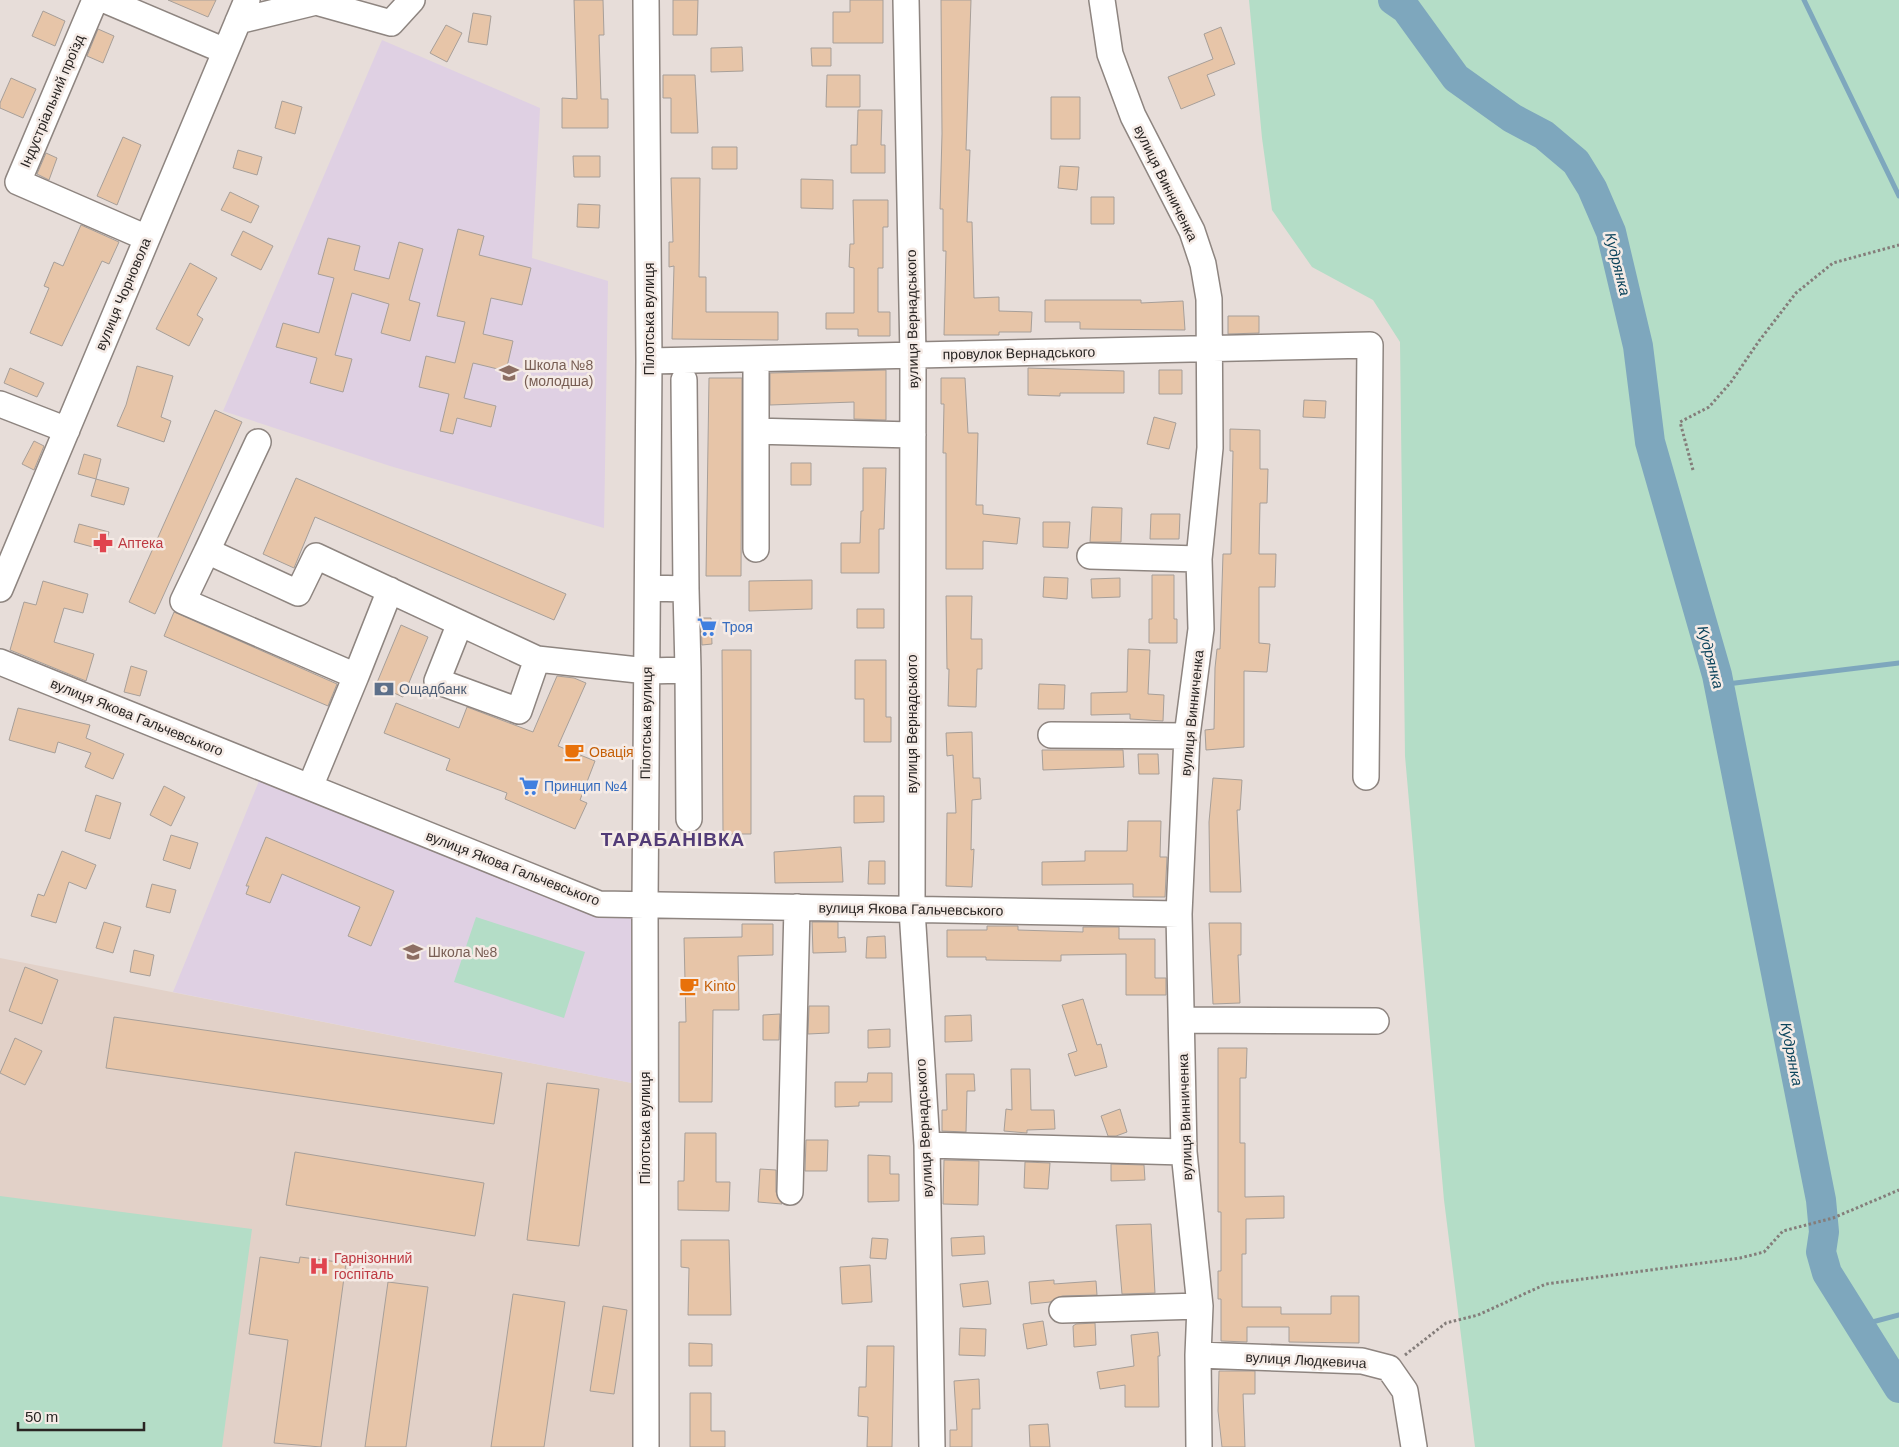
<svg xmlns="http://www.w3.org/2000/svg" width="1899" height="1447" font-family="Arial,sans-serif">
<rect width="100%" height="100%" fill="#e7ddd9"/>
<!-- built -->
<path fill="#e2d1c8" d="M0,958L637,1084V1447H0Z"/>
<!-- education -->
<path fill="#dfd0e3" d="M382,40L540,108L532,258L608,281L604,528L390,466L223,411Z
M261,776L637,912V1084L173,992Z"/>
<!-- green -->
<path fill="#b4ddc7" d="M1249,0H1899V1447H1475L1444,1200L1405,756L1400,342L1373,300L1312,267L1272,210L1262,138Z
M476,917L585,952L564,1018L454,982Z
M0,1196L252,1229L222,1447H0Z"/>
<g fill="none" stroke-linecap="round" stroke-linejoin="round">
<!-- stream -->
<path stroke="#7ea7bd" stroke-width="5" d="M1804,0L1899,196
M1719,685L1899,663
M1861,1325L1899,1315"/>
<!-- river -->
<path stroke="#7ea7bd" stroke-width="30" d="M1393,0L1406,9L1456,78L1512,118L1544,135L1576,162L1592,188L1611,232L1638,346L1650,442L1717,675L1821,1200L1824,1232L1821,1252L1827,1273L1899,1388"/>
</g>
<!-- building -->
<path fill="#e7c5a8" stroke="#a79f99" d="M168,0H216L208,17Z
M574,0H603L604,35H599L601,99H608V128H562V98L577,99Z
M673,0H698L697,35H673Z
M850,0H883V43H833V12H850Z
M941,0H971L966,150H970L967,222H972L974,298L999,297V311L1032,312L1031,332H999V335H944L946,251H943V209H940L942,134Z
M43,11L65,21L55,46L32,36Z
M473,13L491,16L487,45L468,42Z
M446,25L462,33L447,62L430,53Z
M1221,27L1235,64L1207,75L1215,95L1181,109L1168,77L1213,59L1204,34Z
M98,29L114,36L103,63L87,56Z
M742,47L743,71L711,72V48Z
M811,48H831V66H812Z
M663,75H695L698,133H671V98H663Z
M827,75H860V107H826Z
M11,78L36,89L23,118L0,108V103Z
M1051,97H1080V139H1051Z
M282,101L302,107L295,134L275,128Z
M858,110H882L881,145H885V173H851V145H857Z
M123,137L141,145L117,205L97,196Z
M712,147H737V169H712Z
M238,150L262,157L257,175L233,168Z
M46,153L57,158L49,180L37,174Z
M573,156H600V177H574Z
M1060,166L1079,167L1077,190L1058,188Z
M671,178H700L699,277H706V312H778V340L672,339L674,266L669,267V242H673Z
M801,179L833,180V209L801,208Z
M230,192L259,206L251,223L221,210Z
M1091,197H1114V224H1091Z
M853,200H888V227H883V268H878V312H890V336H858V329H826V313H854V268L849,267L850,244H854Z
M578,204L600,205L599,228L577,227Z
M81,225L119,242L109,264L102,261L62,346L30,333L49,288L44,286L54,262L63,266Z
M458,229L484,236L479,255L531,268L522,305L491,298L483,334L513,341L506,371L473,363L464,398L496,406L491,427L457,418L453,434L440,431L449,394L419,387L426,356L455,363L465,322L437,316Z
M243,231L273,246L261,270L231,255Z
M328,238L360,246L354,270L389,279L399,242L423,249L409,300L420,303L410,341L381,333L389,304L352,293L335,355L352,359L343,392L310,383L317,358L276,347L283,323L319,333L334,278L318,274Z
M190,263L217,278L197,315L203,319L189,346L156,329Z
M1045,300H1141V303L1183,301L1185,330L1080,329V322H1045Z
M1228,316H1259V333L1228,334Z
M137,366L173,376L161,417L171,421L164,442L117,426L126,405Z
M10,368L44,383L37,397L4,383Z
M1028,368L1124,371V393H1060V396L1028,395Z
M886,370V420L854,419V402L770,405V373Z
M1159,370H1182V394H1159Z
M709,378H742L741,576H706Z
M941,378H965L968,433H978L976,505H983V514L1020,518L1017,544L983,541V569H946V453H943L944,404H941Z
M1304,400L1326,401L1325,418L1303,417Z
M215,410L242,422L155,614L129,602Z
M1154,417L1176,423L1169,449L1147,444Z
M1230,429L1260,430V469H1268L1267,503H1260L1259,554H1276L1275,587H1259V643L1270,644L1267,672L1244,671V747L1206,750L1205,730L1214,729L1215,668L1217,649H1220L1223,554H1231L1233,451H1230Z
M34,441L44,446L34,470L22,464Z
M84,454L101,459L96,479L78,474Z
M791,463H811V485H791Z
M863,468H886L884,529H879V573H841V543H860L861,511H863Z
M296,478L566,594L554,620L315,517L294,568L263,554Z
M96,479L129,488L124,505L91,496Z
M1092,507L1122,508L1121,542H1090Z
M1151,514H1180L1179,539H1150Z
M1043,522H1070L1068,548L1043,547Z
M79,524L109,532L104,550L74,542Z
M1152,575H1174V619H1177V643H1149V619H1152Z
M1044,577L1068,578L1067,599L1043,597Z
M1120,578V597L1092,598L1091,579Z
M812,580V609L749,611V581Z
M43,581L88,594L83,613L64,608L54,642L94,654L86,681L10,650L24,602L36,605Z
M946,596H972L971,639H982V669H977L976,707L948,706L949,669H947Z
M857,609H884V628H857Z
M174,612L337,684L328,706L164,636Z
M701,618H711L712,644L702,645Z
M401,625L428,637L403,697L376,685Z
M1128,649L1150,650L1148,694L1164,695L1163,721L1130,719V714L1091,715V693L1127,692Z
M722,650H751V834H723Z
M855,660H886V717H891V742H864V699H855Z
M131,666L147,671L140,696L124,692Z
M557,676L574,678L586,683L558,746L595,761L580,800L587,803L575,829L505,799L507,793L446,770L450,759L384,733L396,703L459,728L467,707L533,732Z
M1039,684L1065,685L1064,709H1038Z
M18,708L90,725L86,738L124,754L113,779L85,767L91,753L58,742L55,753L9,740Z
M972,732L973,778H980L981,799L972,800L971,850L974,849L972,887L946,886L947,813H956L953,755L947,756L946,733Z
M1042,750H1123L1124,767L1043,770Z
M1138,754H1158L1159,774H1139Z
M1213,778L1242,780L1240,810H1237L1241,892H1210L1209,822Z
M164,786L185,797L171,826L150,815Z
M96,795L121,803L110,839L85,831Z
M854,796H884V822L854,823Z
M1128,821H1161L1160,857H1167L1165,897H1133V884L1042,885V862L1085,861V851H1127Z
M171,835L198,843L190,869L163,860Z
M266,837L394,891L371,946L348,936L360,907L282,874L270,903L246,894L249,886H246Z
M841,847L843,882L775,883L774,852Z
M62,851L96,865L86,889L69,882L56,923L31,916L38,894L44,896Z
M869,861H885V884H868Z
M152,884L176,890L170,913L146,907Z
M104,922L121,927L113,953L96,948Z
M812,922H838V938L845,937L846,952L813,953Z
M1209,923H1241V955H1238L1240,1003L1213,1004Z
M742,924H773V955L738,956L739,1010H713L712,1102H679V1022H686L684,938L742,937Z
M987,926H1018V930L1083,932V927H1119V939H1155V978H1166V995H1126V954L1061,955V961L986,960V957H947V930H987Z
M885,936L886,958H866L867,937Z
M134,950L154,955L150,976L130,972Z
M25,967L58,980L42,1024L9,1011Z
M1083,999L1097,1045L1101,1044L1107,1067L1075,1076L1068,1054L1077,1051L1062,1005Z
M809,1006H829V1033L808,1034Z
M780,1014L779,1040H763V1015Z
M971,1015L972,1041L945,1042V1016Z
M114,1017L502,1073L494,1124L106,1068Z
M890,1029V1047L868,1048V1030Z
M15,1038L42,1051L25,1085L0,1073Z
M1218,1048H1247L1246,1078H1240V1143H1245V1197L1284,1196V1218L1246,1219V1254H1242V1307H1281V1314H1331V1296H1359V1343L1289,1342V1327H1247V1342L1221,1341V1299H1218V1271H1221V1212H1218Z
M1011,1069H1030L1031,1110H1054L1055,1129L1027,1130V1133L1004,1131L1006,1109L1012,1110Z
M868,1073H892V1102H859V1106L835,1107V1082H867Z
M946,1074H974L975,1091H967L966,1132L942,1131V1110H947Z
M547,1083L599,1089L579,1246L527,1240Z
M1120,1109L1127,1132L1116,1136H1108L1101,1116Z
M685,1133H716V1182H730L729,1211L678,1210V1181H684Z
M806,1140H828L827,1171H805Z
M295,1152L484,1183L475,1236L286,1205Z
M868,1155L890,1156V1174H899V1201L868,1202Z
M944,1160L979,1161L978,1205L943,1204Z
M1025,1162L1050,1163L1048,1189L1024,1188Z
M1111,1164L1144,1165L1145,1180L1111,1181Z
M760,1169L776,1170V1192L782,1204L758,1202Z
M1151,1224L1155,1293L1122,1294L1116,1225Z
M984,1236L985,1254L952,1256L951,1238Z
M872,1238L888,1239L886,1259L870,1258Z
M681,1240H729L731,1315H688L689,1268L681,1267Z
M260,1257L299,1263L300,1257L346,1263L321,1447L274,1443L288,1340L249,1334Z
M870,1265L872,1302L842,1304L840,1267Z
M1054,1280V1284L1096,1281L1097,1295L1062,1296L1050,1302L1031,1304L1029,1282Z
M988,1281L991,1304L963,1307L960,1284Z
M388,1282L428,1287L406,1447H365Z
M513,1294L565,1302L544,1447H491Z
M603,1306L627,1310L614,1394L590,1391Z
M1043,1321L1047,1345L1027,1349L1023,1324Z
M1095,1323L1096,1345L1074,1347L1073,1326L1076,1324Z
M960,1328L986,1329L985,1356L959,1355Z
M1158,1332L1160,1356H1158L1159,1407H1125V1385L1100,1389L1097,1372L1134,1366L1131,1335Z
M689,1343L712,1344V1366H689Z
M867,1346H894L892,1447H867L868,1417L858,1416L859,1387H866Z
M1219,1371H1255V1394H1243L1245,1447H1222L1218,1411Z
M979,1379L980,1409H972V1447H950V1430H957L954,1381Z
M690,1393H711V1431H725V1447H690Z
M1048,1424L1050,1447H1030L1029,1425Z"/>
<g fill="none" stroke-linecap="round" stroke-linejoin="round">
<defs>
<path id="minor" d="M95,0L18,182L147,238
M105,0L225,51
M646,0L649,361L645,905L646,1447
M906,0L913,356L912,910L927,1145L932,1447
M1102,0L1110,54L1133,116L1192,231L1203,264L1209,299L1210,448L1199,559L1201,629L1187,736L1179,914L1184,1152L1200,1306L1198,1355L1199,1447
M238,21L316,2L391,23L412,0
M649,361L1370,345L1366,777
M684,380L686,589
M0,404L67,430
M756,431V360
M258,442L207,551L298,593L316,556L537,659
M756,549V431L913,435
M207,551L183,601L356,676L310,787
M1090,556L1199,559
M648,588L686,589L688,670
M0,589L247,0
M460,623L437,681L519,711L537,659L647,671L688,670L689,819
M0,662L599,904L1179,914
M356,676L390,590
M1051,735L1187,736
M1182,1020L1376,1021
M927,1145L1184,1152
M790,1192L797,907
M1062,1310L1200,1306
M1198,1355L1362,1361L1389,1368L1405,1391L1414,1447"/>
</defs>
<!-- minor casing -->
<use href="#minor" stroke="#8e8580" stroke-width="28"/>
<!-- path -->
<path stroke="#847d7a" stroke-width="3" stroke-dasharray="2.5 2.5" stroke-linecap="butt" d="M1693,470L1680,422L1709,407L1731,382L1759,341L1796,293L1833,263L1899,245
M1405,1355L1446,1323L1478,1315L1546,1284L1740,1258L1764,1252L1783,1231L1833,1218L1899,1190"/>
<!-- minor -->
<use href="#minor" stroke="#fff" stroke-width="25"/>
</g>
<!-- icons -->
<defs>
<symbol id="school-bare" viewBox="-9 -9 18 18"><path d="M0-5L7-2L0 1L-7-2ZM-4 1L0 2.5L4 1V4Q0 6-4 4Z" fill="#8d6e63" stroke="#f5ebe6" stroke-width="2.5" paint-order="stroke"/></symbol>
<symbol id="pharmacy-bare" viewBox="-9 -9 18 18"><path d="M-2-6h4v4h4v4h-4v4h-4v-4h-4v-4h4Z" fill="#e0444e" stroke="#f5ebe6" stroke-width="2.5" paint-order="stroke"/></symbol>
<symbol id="supermarket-bare" viewBox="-9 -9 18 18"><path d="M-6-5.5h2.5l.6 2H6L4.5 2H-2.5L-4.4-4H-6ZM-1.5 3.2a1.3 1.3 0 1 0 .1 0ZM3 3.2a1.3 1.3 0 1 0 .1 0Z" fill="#3f7fe0" stroke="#f5ebe6" stroke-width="2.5" paint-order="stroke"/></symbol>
<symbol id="bank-bare" viewBox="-9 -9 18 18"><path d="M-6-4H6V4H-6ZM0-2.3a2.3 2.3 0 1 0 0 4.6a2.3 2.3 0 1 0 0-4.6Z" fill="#5c6f8a" stroke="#f5ebe6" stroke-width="2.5" paint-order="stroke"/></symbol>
<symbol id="cafe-bare" viewBox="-9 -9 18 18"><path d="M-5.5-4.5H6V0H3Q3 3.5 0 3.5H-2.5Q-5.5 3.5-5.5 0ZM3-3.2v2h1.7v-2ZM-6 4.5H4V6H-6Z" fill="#e8710a" stroke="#f5ebe6" stroke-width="2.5" paint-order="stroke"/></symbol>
<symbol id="hospital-bare" viewBox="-9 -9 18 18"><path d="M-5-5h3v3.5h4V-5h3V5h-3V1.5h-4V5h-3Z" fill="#e0444e" stroke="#f5ebe6" stroke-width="2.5" paint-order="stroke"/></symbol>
</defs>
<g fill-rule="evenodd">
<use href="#school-bare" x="495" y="359" width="28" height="28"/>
<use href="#pharmacy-bare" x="89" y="529" width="28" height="28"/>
<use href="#supermarket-bare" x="693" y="613" width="28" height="28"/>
<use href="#bank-bare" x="370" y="675" width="28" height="28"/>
<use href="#cafe-bare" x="560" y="738" width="28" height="28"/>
<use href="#supermarket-bare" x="515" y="772" width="28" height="28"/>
<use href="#school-bare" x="399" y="938" width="28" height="28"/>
<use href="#cafe-bare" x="675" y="972" width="28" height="28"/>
<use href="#hospital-bare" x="305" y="1252" width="28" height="28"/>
</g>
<g text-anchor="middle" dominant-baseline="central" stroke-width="5" stroke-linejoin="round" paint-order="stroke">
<!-- street labels -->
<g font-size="14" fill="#292523" stroke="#f5ebe6">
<text transform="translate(52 101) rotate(-67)">Індустріальний проїзд</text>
<text transform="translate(1166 183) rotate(64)">вулиця Винниченка</text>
<text transform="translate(123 294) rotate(-67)">вулиця Чорновола</text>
<text transform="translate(649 319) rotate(-90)">Пілотська вулиця</text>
<text transform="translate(912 319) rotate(-91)">вулиця Вернадського</text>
<text transform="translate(1019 353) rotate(-1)">провулок Вернадського</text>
<text transform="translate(1192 713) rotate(-84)">вулиця Винниченка</text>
<text transform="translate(137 717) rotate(22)">вулиця Якова Гальчевського</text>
<text transform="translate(646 723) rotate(-89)">Пілотська вулиця</text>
<text transform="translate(912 724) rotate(-90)">вулиця Вернадського</text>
<text transform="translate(513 868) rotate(21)">вулиця Якова Гальчевського</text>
<text transform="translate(911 909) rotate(1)">вулиця Якова Гальчевського</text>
<text transform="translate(1185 1117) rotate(-92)">вулиця Винниченка</text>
<text transform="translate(645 1128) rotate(-90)">Пілотська вулиця</text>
<text transform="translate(924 1128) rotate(-93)">вулиця Вернадського</text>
<text transform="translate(1306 1360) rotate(3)">вулиця Людкевича</text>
</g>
<!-- education labels -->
<g font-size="14" fill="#785e54" stroke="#f5ebe6" text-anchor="start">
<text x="524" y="365">Школа №8<tspan x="524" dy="16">(молодша)</tspan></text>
<text x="428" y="952">Школа №8</text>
</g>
<!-- health labels -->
<g font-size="14" fill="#be3a42" stroke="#f5ebe6" text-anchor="start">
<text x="118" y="543">Аптека</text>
<text x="334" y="1258">Гарнізонний<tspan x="334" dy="16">госпіталь</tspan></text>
</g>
<!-- shop labels -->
<g font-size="14" fill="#366cbe" stroke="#f5ebe6" text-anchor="start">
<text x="722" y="627">Троя</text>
<text x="544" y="786">Принцип №4</text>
</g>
<!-- service labels -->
<g font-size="14" fill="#4e5e75" stroke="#f5ebe6" text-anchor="start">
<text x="399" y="689">Ощадбанк</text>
</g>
<!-- food labels -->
<g font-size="14" fill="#c56008" stroke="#f5ebe6" text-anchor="start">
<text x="589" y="752">Овація</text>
<text x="704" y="986">Kinto</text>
</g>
<!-- water labels -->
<g font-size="15" font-style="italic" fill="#0c445c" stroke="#f5ebe6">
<text transform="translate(1618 264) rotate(76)">Кудрянка</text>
<text transform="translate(1711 657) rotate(75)">Кудрянка</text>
<text transform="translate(1792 1054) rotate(79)">Кудрянка</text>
</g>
<!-- district labels -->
<g font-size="19" font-weight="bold" letter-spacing="1" fill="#523b77" stroke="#f5ebe6">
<text x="673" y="839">ТАРАБАНІВКА</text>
</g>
</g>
<!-- scale -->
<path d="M18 1422v8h126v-8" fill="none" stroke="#292523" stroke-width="2.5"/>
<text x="25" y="1422" font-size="15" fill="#292523" stroke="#f5ebe6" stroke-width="4" paint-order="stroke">50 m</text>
</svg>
